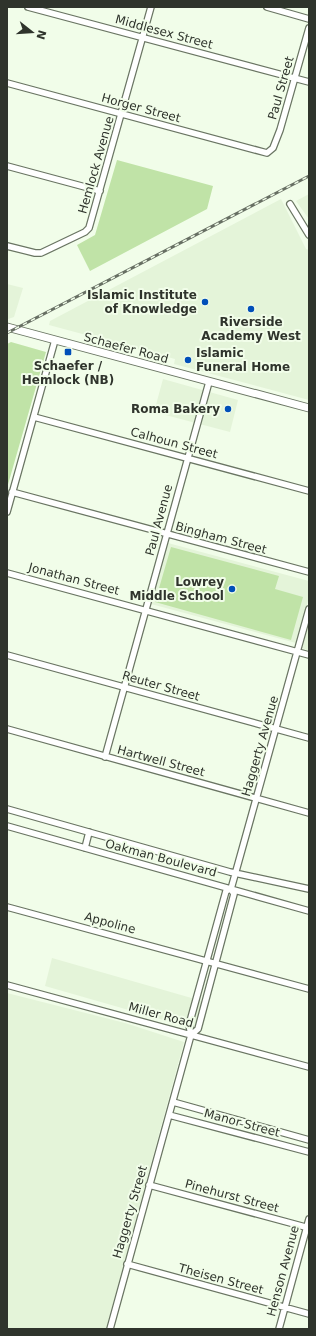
<svg xmlns="http://www.w3.org/2000/svg" width="316" height="1336" font-family="'DejaVu Sans',sans-serif">
<rect width="100%" height="100%" fill="#f1fde9"/>
<!-- built -->
<path fill="#e4f4d9" d="M309,194V219L296,201Z
M281,199L306,249L309,250V400L174,364L175,359L49,325L50,321Z
M7,284L23,288L14,317L8,319Z
M163,379L238,400L230,432L154,412Z
M168,543L309,581V597L296,643L151,604Z
M309,624V651L302,648Z
M52,958L209,1003L202,1031L45,986Z
M7,993L125,1023L184,1042L106,1329H7Z"/>
<!-- green -->
<path fill="#c0e3a7" d="M117,160L213,186L207,209L90,271L77,245L95,235Z
M11,342L46,352L7,488V344Z
M171,547L279,576L275,589L303,597L291,640L155,602Z"/>
<g fill="none" stroke-linecap="round" stroke-linejoin="round">
<defs>
<path id="minor" d="M28,7L309,82
M267,7L309,19
M7,83L267,153L273,148L280,130L309,28
M7,166L100,191
M290,204L309,235
M7,246L35,253H41L85,232L89,228L151,7
M34,417L309,491
M12,492L309,572
M7,512L55,340
M7,573L309,655
M7,655L309,738
M7,729L309,813
M105,757L209,382
M7,809L230,872L309,889
M7,826L309,911
M85,848L89,832
M7,907L309,989
M7,985L309,1067
M191,1035L198,1029L234,894L231,889
M173,1102L309,1140
M169,1115L309,1152
M149,1185L309,1228
M127,1264L309,1314
M110,1329L191,1035L189,1025L226,891L231,889L309,609
M279,1329L309,1219"/>
<path id="major" d="M7,327L309,408"/>
</defs>
<!-- minor casing -->
<use href="#minor" stroke="#6a7563" stroke-width="8"/>
<!-- major casing -->
<use href="#major" stroke="#6a7563" stroke-width="9"/>
<!-- minor -->
<use href="#minor" stroke="#fff" stroke-width="5.5"/>
<!-- major -->
<use href="#major" stroke="#fff" stroke-width="7"/>
<defs>
<path id="rail" d="M7,333L309,176"/>
</defs>
<!-- rail casing -->
<use href="#rail" stroke="#676f63" stroke-width="3"/>
<!-- rail -->
<use href="#rail" stroke="#f1fde9" stroke-width="1.5" stroke-dasharray="4.5" stroke-linecap="butt"/>
</g>
<!-- markers -->
<g fill="#004fb9" stroke="#f1fde9" stroke-width="1.5">
<circle cx="205" cy="302" r="4"/>
<circle cx="251" cy="309" r="4"/>
<rect x="64" y="348" width="8" height="8" rx="2"/>
<circle cx="188" cy="360" r="4"/>
<circle cx="228" cy="409" r="4"/>
<circle cx="232" cy="589" r="4"/>
</g>
<g text-anchor="middle" dominant-baseline="central" stroke-width="4" stroke-linejoin="round" paint-order="stroke">
<!-- street labels -->
<g font-size="12" fill="#2f342c" stroke="#f1fde9">
<text transform="translate(164 32) rotate(15)">Middlesex Street</text>
<text transform="translate(281 88) rotate(-74)">Paul Street</text>
<text transform="translate(141 108) rotate(15)">Horger Street</text>
<text transform="translate(96 165) rotate(-74)">Hemlock Avenue</text>
<text transform="translate(126 348) rotate(15)">Schaefer Road</text>
<text transform="translate(174 443) rotate(15)">Calhoun Street</text>
<text transform="translate(159 520) rotate(-75)">Paul Avenue</text>
<text transform="translate(221 538) rotate(15)">Bingham Street</text>
<text transform="translate(74 579) rotate(15)">Jonathan Street</text>
<text transform="translate(161 686) rotate(16)">Reuter Street</text>
<text transform="translate(260 746) rotate(-74)">Haggerty Avenue</text>
<text transform="translate(161 761) rotate(15)">Hartwell Street</text>
<text transform="translate(161 858) rotate(15)">Oakman Boulevard</text>
<text transform="translate(110 923) rotate(15)">Appoline</text>
<text transform="translate(161 1015) rotate(15)">Miller Road</text>
<text transform="translate(242 1123) rotate(15)">Manor Street</text>
<text transform="translate(232 1196) rotate(15)">Pinehurst Street</text>
<text transform="translate(130 1212) rotate(-74)">Haggerty Street</text>
<text transform="translate(283 1271) rotate(-75)">Henson Avenue</text>
<text transform="translate(221 1279) rotate(15)">Theisen Street</text>
</g>
<!-- poi labels -->
<g font-size="12" font-weight="bold" fill="#2f342c" stroke="#f1fde9" text-anchor="end">
<text x="197" y="295">Islamic Institute<tspan x="197" dy="14">of Knowledge</tspan></text>
<text x="251" y="322" text-anchor="middle">Riverside<tspan x="251" dy="14">Academy West</tspan></text>
<text x="196" y="353" text-anchor="start">Islamic<tspan x="196" dy="14">Funeral Home</tspan></text>
<text x="68" y="366" text-anchor="middle">Schaefer /<tspan x="68" dy="14">Hemlock (NB)</tspan></text>
<text x="220" y="409">Roma Bakery</text>
<text x="224" y="582">Lowrey<tspan x="224" dy="14">Middle School</tspan></text>
</g>
</g>
<!-- border -->
<rect width="316" height="1336" fill="none" stroke="#2f342c" stroke-width="16"/>
<!-- north arrow -->
<g transform="translate(32 32) rotate(107)" stroke="#f1fde9" stroke-width="3" paint-order="stroke">
<path d="M0-3L7 15L0 10L-7 15Z" fill="#2f342c"/>
<text y="-6" font-size="11" font-weight="bold" text-anchor="middle" fill="#2f342c">N</text>
</g>
</svg>
